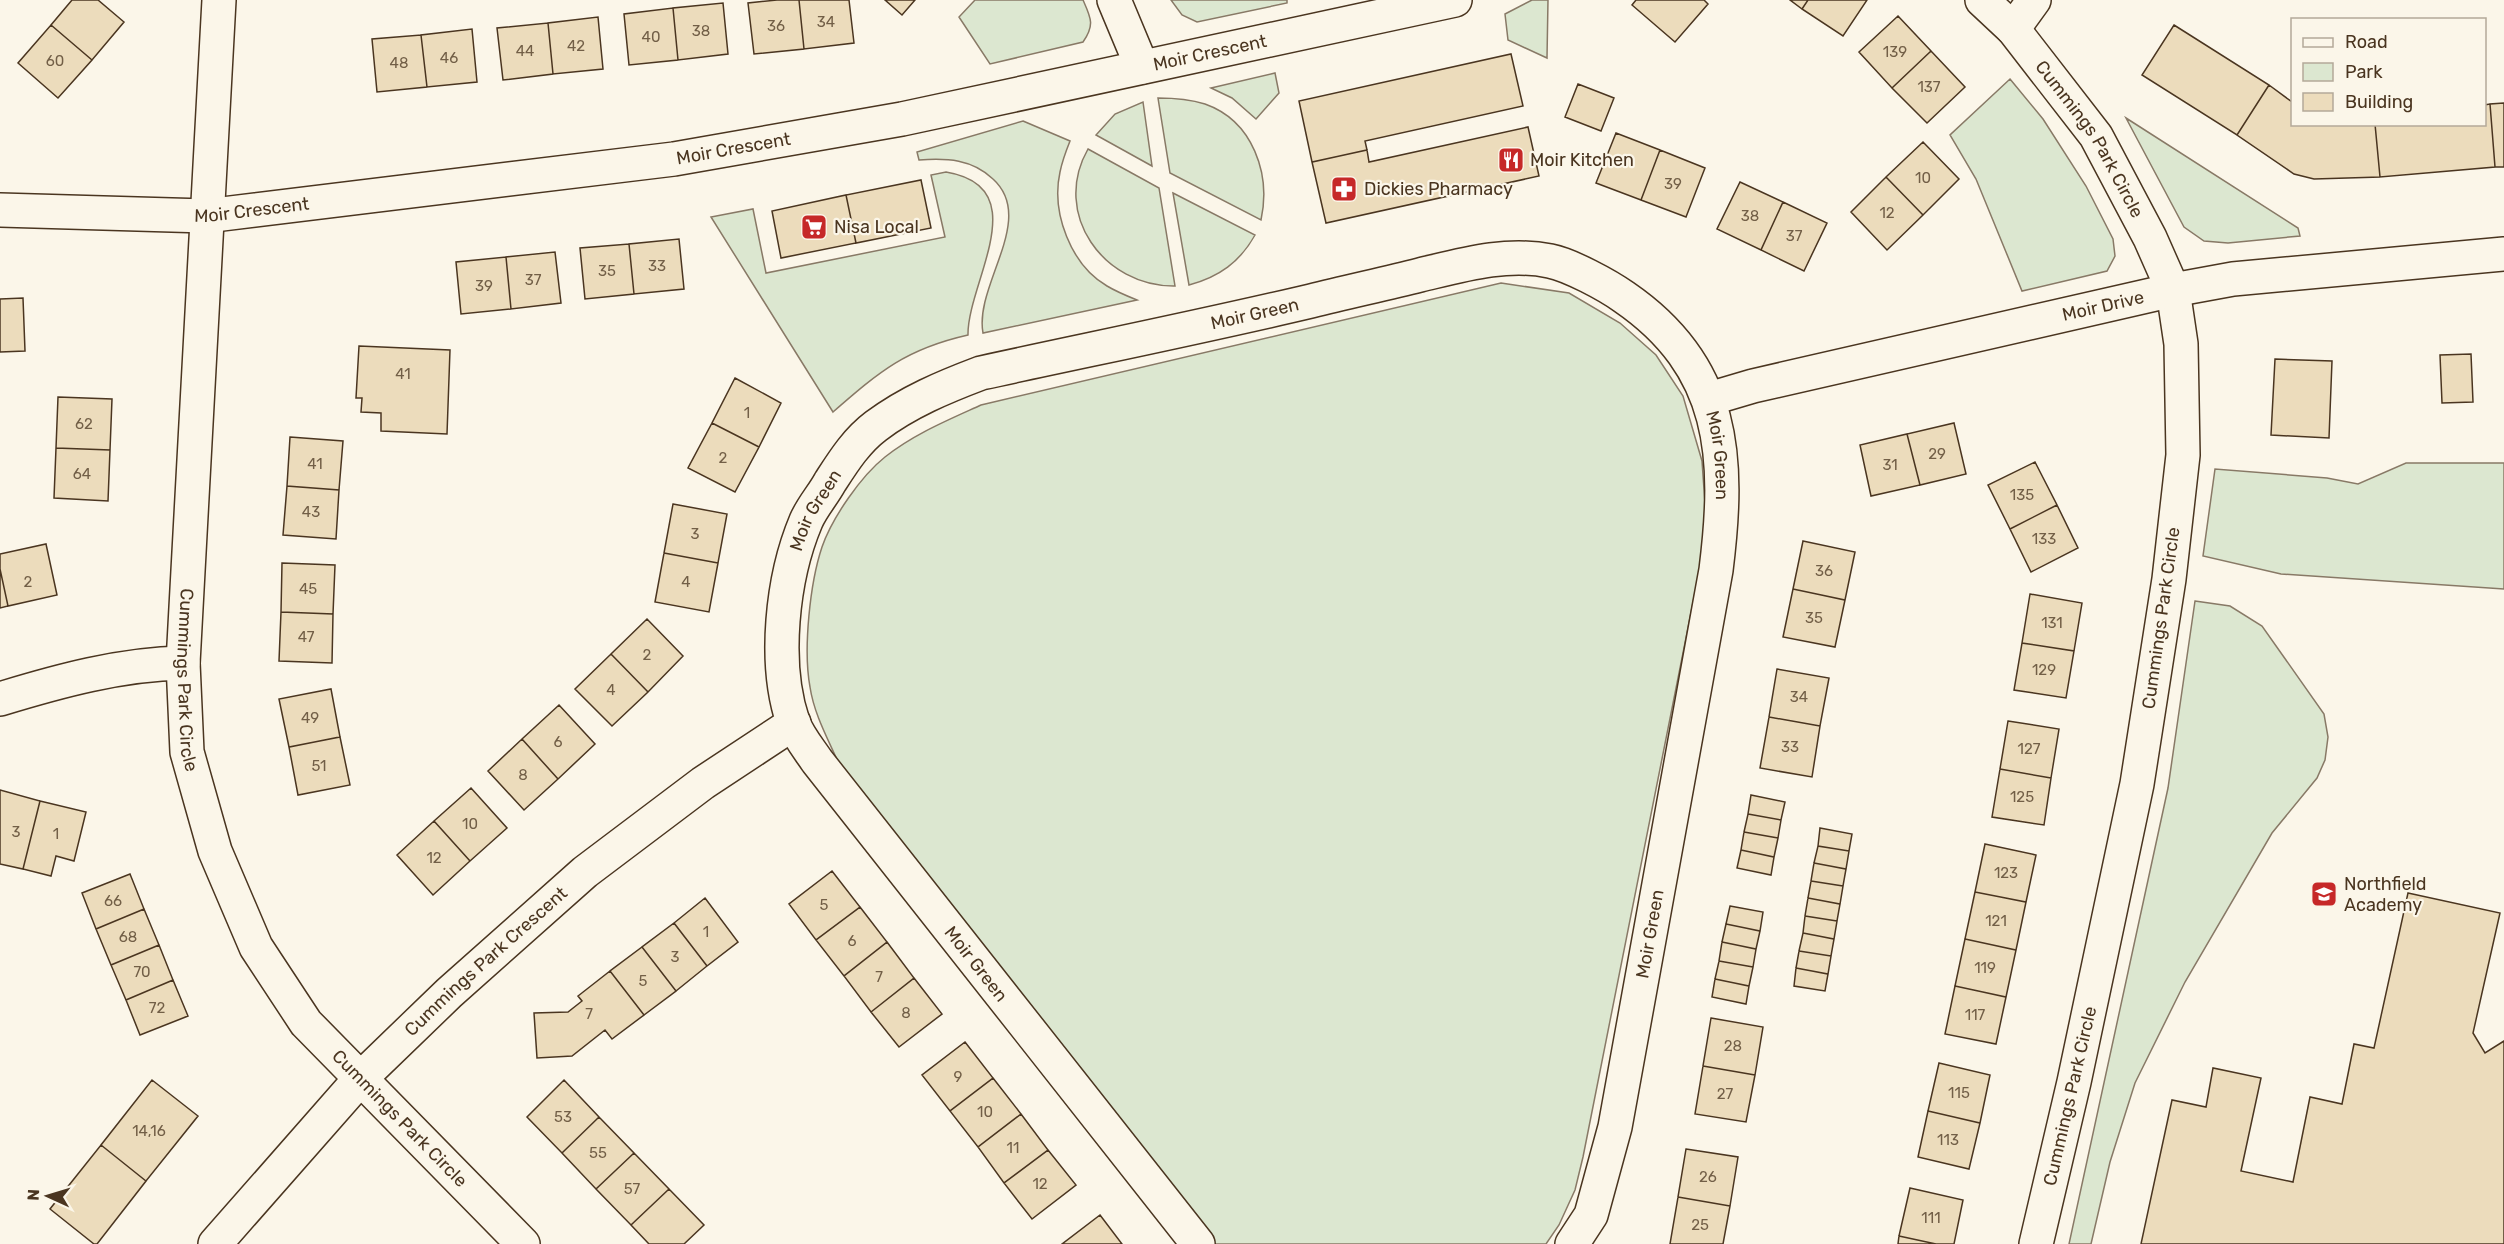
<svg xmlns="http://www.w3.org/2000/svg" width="2504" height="1244" font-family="Rubik,sans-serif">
<rect width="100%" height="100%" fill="#fbf6e9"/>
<!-- green -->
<path fill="#dce7d0" stroke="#887966" stroke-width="1.5" d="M975,0H1083C1091,18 1095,25 1083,42L990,64L959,17Z
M1171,0H1287V3L1197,22L1182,15Z
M1532,0H1548L1547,58L1508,40L1505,14Z
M1275,73L1279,93L1256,119L1232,98L1211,88Z
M2010,79L2043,119L2086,186L2113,239L2115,256L2107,271L2022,291L1976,179L1950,135Z
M1158,98C1175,98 1189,99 1205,104C1253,121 1271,174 1261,220L1170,173Z
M1143,102L1152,166L1096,135L1115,114Z
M2126,118L2298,228L2300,236L2228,243L2204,241L2184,227Z
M1023,121L1070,141C1066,151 1062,162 1060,172C1051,213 1071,265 1107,286C1117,292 1127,296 1137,300L983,333C974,285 1037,219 993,179C972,159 947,158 919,160L917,152Z
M1088,149L1159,188L1175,286C1104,287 1051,214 1088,149Z
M946,172C1037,187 967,283 968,335C906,349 880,371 833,412L711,217L753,209L766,273L945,237L931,175Z
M1173,193L1255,235C1240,262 1219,277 1189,285Z
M1501,283L1569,293L1620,323L1656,355L1683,396L1702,461L1707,532L1583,1157L1575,1190L1559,1225L1546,1244H1215L1196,1224L839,764C828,739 814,714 810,687C803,649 810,583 822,547C832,518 861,476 885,457C914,434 948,420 981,405Z
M2406,463H2504V589L2281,574L2203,556L2215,469L2327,478L2358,484Z
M2195,601L2230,606L2262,626L2324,714L2328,737L2325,760L2317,778L2272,833L2185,982L2135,1083L2110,1162L2091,1244H2069L2168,788Z"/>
<!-- building -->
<path fill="#ecdcbc" stroke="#4a3520" stroke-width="1.5" d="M72,0H98L124,22L92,60L51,25Z
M777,0H799L804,49L754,54L748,3Z
M799,0H849L854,43L804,49Z
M885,0H915L902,15Z
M1636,0H1704L1708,4L1675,42L1632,5Z
M1790,0H1808L1802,9Z
M1808,0H1867L1843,36L1802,9Z
M723,3L728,54L678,60L673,8Z
M673,8L678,60L629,65L624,14Z
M1898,16L1931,51L1892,88L1859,52Z
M598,17L603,69L553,74L548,23Z
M548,23L553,74L503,80L497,28Z
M51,25L92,60L58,98L18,63Z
M2174,25L2269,85L2237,135L2142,75Z
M472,29L477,82L427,87L421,35Z
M421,35L427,87L377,92L372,39Z
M1931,51L1965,87L1927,123L1892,88Z
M1511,54L1523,106L1365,141L1367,150L1312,162L1299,101Z
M1578,84L1614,98L1601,131L1565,117Z
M2269,85L2292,102V124H2375L2380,177L2314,179L2294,174L2237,135Z
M2504,103V167H2495L2490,104Z
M2490,104L2495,167L2380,177L2375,124H2484V105Z
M1528,127L1539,176L1326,223L1312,162L1367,150L1369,162Z
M1616,133L1660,150L1641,200L1596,183Z
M1923,142L1959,179L1923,215L1886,177Z
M1660,150L1705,168L1686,217L1641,200Z
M1886,177L1923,215L1887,250L1851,212Z
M921,180L931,228L856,243L846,195Z
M1740,182L1783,202L1761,250L1717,229Z
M846,195L856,243L781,258L772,211Z
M1783,202L1827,223L1804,271L1761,250Z
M679,239L684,289L634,294L629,244Z
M629,244L634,294L585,299L580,248Z
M555,252L561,303L511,309L506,257Z
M506,257L511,309L461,314L456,262Z
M23,298L25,351L0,352V299Z
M359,346L450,350L447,434L381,431V413L361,412L362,398H356Z
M2471,354L2473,402L2442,403L2440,355Z
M2275,359L2332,361L2329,438L2271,435Z
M735,378L781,403L759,447L712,423Z
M58,397L112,399L110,450L56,448Z
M712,423L759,447L735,492L688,468Z
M1954,423L1966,474L1920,485L1907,434Z
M1907,434L1920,485L1871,496L1860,445Z
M290,437L343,441L339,490L287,486Z
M56,448L110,450L108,501L54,498Z
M2035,462L2057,505L2010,529L1988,485Z
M287,486L339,490L336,539L283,535Z
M673,504L727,514L718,563L664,553Z
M2057,505L2078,548L2031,572L2010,529Z
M1803,541L1855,552L1845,600L1793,589Z
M46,544L57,595L8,606L0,569V554Z
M664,553L718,563L709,612L655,602Z
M282,563L335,565L333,614L281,612Z
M0,569L8,606L0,608Z
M1793,589L1845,600L1835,647L1783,637Z
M2030,594L2082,603L2074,651L2022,643Z
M281,612L333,614L332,663L279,661Z
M647,619L683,656L648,692L611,654Z
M2022,643L2074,651L2066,698L2014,690Z
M611,654L648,692L612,726L575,689Z
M1777,669L1829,678L1820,726L1769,717Z
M331,689L340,737L289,747L279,699Z
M559,705L595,744L558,779L522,739Z
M1769,717L1820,726L1812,777L1760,768Z
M2008,721L2059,729L2051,778L2000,769Z
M340,737L350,785L298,795L289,747Z
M522,739L558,779L524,810L488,771Z
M2000,769L2051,778L2044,825L1992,817Z
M471,788L507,828L470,861L434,821Z
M0,790L40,801L23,869L0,864Z
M1751,795L1785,802L1781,820L1748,814Z
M40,801L86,812L74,861L56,856L51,876L23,869Z
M1748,814L1781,820L1778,838L1744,832Z
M434,821L470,861L433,895L397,855Z
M1820,828L1852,834L1849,851L1818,846Z
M1744,832L1778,838L1774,857L1741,850Z
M1985,844L2036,855L2026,902L1975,892Z
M1818,846L1849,851L1846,869L1814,863Z
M1741,850L1774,857L1771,875L1737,868Z
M1814,863L1846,869L1843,886L1811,881Z
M832,871L860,907L816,940L789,904Z
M130,874L144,909L96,929L82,893Z
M1811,881L1843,886L1840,904L1808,898Z
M1975,892L2026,902L2016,950L1965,939Z
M2408,893L2500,913L2473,1033L2485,1053L2504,1041V1244H2141L2172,1100L2206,1107L2213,1068L2261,1078L2241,1171L2293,1182L2310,1097L2342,1104L2354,1044L2374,1048Z
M705,898L738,942L707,966L674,923Z
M1808,898L1840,904L1837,921L1805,916Z
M1730,906L1763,912L1760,931L1726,924Z
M860,907L887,942L844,976L816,940Z
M144,909L159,945L111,965L96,929Z
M1805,916L1837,921L1834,939L1803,933Z
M674,923L707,966L676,991L642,947Z
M1726,924L1760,931L1756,949L1722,942Z
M1803,933L1834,939L1831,956L1799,951Z
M1965,939L2016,950L2006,997L1955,986Z
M887,942L914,978L871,1012L844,976Z
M1722,942L1756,949L1753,967L1719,961Z
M159,945L173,980L126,1000L111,965Z
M642,947L676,991L644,1015L610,971Z
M1799,951L1831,956L1828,974L1796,968Z
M1719,961L1753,967L1749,986L1715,979Z
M1796,968L1828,974L1825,991L1794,986Z
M610,971L644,1015L612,1039L605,1030L572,1056L537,1058L534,1013L568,1012L582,1001L578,996Z
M914,978L942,1014L899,1047L871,1012Z
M1715,979L1749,986L1746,1004L1712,997Z
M173,980L188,1016L140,1035L126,1000Z
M1955,986L2006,997L1996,1044L1945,1034Z
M1711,1018L1763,1027L1755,1075L1703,1066Z
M965,1042L993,1078L950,1111L922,1075Z
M1939,1063L1990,1075L1980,1123L1928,1111Z
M1703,1066L1755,1075L1746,1122L1695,1114Z
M993,1078L1021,1114L978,1147L950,1111Z
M152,1080L198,1116L146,1181L101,1145Z
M564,1080L599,1117L562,1153L527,1117Z
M1928,1111L1980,1123L1969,1169L1918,1157Z
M1021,1114L1048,1150L1004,1183L978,1147Z
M599,1117L634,1153L596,1189L562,1153Z
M101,1145L146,1181L97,1244H94L50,1209Z
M1686,1149L1738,1157L1730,1206L1678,1197Z
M1048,1150L1076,1185L1032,1219L1004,1183Z
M634,1153L669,1189L631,1225L596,1189Z
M1910,1188L1963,1200L1954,1244H1936L1899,1236Z
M669,1189L704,1225L684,1244H649L631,1225Z
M1678,1197L1730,1206L1723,1244H1670Z
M1100,1215L1122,1244H1062Z
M1899,1236L1936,1244H1898Z"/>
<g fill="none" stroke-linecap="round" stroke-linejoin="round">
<defs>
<g id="minor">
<path id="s1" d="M219,0L183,663L187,752L215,851L256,947L306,1023L523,1244"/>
<path d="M1114,0L1142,67"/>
<path id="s2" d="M1982,0L2013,29L2096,136L2150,238L2173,290L2181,344L2183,455L2169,579L2137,784L2074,1082L2036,1244"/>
<path d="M2013,29L2034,0"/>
<path id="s3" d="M0,210L206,216L674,159L902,119L1455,0"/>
<path id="s4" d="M1709,399L1753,386L2173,290L2233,279L2504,254"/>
<path d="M0,699C59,681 121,664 183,663"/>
<path id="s5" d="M215,1244L360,1079L449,993L585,872L703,783L794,723"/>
<path id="s6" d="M1198,1244L817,761C809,749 798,736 793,722C773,663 782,578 806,521C812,507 823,495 830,482C843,462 856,441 876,426C908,402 944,387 981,373C1091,349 1201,327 1311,301C1347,292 1384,284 1420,275C1462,265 1506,252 1550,261C1570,265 1607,285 1624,297C1726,367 1730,458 1716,570L1615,1127L1591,1215L1572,1244"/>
</g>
</defs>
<!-- minor casing -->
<use href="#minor" stroke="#4a3520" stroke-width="36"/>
<!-- minor -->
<use href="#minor" stroke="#fbf6e9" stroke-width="33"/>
</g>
<!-- icons -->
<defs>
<symbol id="restaurant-square" viewBox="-11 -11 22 22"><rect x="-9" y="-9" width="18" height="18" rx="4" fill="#c62828" stroke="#fbf6e9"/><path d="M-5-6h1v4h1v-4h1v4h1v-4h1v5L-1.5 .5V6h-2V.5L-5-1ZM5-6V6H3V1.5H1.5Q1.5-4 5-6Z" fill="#fff"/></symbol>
<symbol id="pharmacy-square" viewBox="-11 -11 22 22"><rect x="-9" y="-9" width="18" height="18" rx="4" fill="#c62828" stroke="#fbf6e9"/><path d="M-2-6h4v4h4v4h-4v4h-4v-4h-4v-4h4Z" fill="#fff"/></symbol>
<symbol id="supermarket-square" viewBox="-11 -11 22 22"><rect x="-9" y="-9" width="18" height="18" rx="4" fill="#c62828" stroke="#fbf6e9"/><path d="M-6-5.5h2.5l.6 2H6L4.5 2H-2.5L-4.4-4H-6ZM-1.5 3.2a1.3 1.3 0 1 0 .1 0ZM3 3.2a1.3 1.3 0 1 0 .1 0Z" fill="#fff"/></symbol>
<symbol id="school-square" viewBox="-11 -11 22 22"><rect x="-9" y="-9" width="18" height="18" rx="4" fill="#c62828" stroke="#fbf6e9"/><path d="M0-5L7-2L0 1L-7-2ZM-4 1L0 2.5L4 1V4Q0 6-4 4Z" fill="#fff"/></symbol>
</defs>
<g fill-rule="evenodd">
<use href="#restaurant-square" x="1496" y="145" width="30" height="30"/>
<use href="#pharmacy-square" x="1329" y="174" width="30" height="30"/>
<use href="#supermarket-square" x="799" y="212" width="30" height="30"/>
<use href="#school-square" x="2309" y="879" width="30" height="30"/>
</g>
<g text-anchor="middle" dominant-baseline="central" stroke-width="4.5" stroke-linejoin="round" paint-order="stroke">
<!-- number labels -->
<g font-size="15" fill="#725f47">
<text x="826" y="22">34</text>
<text x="776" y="26">36</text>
<text x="701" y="31">38</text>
<text x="651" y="37">40</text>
<text x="576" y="46">42</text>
<text x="525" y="51">44</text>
<text x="1895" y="52">139</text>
<text x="449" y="58">46</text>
<text x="55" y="61">60</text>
<text x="399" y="63">48</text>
<text x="1929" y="87">137</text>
<text x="1923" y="178">10</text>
<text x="1673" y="184">39</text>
<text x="1887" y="213">12</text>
<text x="1750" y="216">38</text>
<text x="1794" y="236">37</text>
<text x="657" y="266">33</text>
<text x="607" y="271">35</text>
<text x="533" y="280">37</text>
<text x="484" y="286">39</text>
<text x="403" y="374">41</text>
<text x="747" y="413">1</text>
<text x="84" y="424">62</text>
<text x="1937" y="454">29</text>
<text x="723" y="458">2</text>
<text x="315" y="464">41</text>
<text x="1890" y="465">31</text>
<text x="82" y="474">64</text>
<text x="2022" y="495">135</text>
<text x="311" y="512">43</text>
<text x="695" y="534">3</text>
<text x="2044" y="539">133</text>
<text x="1824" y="571">36</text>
<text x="28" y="582">2</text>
<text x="686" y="582">4</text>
<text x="308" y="589">45</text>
<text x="1814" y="618">35</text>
<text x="2052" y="623">131</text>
<text x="306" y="637">47</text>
<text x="647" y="655">2</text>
<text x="2044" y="670">129</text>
<text x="611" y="690">4</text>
<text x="1799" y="697">34</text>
<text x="310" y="718">49</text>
<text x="558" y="742">6</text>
<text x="1790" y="747">33</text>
<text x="2029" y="749">127</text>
<text x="319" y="766">51</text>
<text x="523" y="775">8</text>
<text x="2022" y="797">125</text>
<text x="470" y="824">10</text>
<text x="16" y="832">3</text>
<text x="56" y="834">1</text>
<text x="434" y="858">12</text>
<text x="2006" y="873">123</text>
<text x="113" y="901">66</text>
<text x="824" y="905">5</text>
<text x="1996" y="921">121</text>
<text x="706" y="932">1</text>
<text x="128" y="937">68</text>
<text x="852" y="941">6</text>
<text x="675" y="957">3</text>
<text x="1985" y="968">119</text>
<text x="142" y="972">70</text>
<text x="879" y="977">7</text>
<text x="643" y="981">5</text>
<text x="157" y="1008">72</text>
<text x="906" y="1013">8</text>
<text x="589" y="1014">7</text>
<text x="1975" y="1015">117</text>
<text x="1733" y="1046">28</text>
<text x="958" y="1077">9</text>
<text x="1959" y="1093">115</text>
<text x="1725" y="1094">27</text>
<text x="985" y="1112">10</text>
<text x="563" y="1117">53</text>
<text x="149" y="1131">14,16</text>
<text x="1948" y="1140">113</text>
<text x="1013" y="1148">11</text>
<text x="598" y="1153">55</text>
<text x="1708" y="1177">26</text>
<text x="1040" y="1184">12</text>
<text x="632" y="1189">57</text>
<text x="1931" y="1218">111</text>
<text x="1700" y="1225">25</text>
</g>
<!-- street labels -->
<g font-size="18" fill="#4a3520" stroke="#fbf6e9">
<text stroke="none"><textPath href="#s3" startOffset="1224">Moir Crescent</textPath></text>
<text stroke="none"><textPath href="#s2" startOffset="177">Cummings Park Circle</textPath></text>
<text stroke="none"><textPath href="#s3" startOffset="738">Moir Crescent</textPath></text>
<text stroke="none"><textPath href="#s3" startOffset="252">Moir Crescent</textPath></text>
<text stroke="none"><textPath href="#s4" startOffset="405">Moir Drive</textPath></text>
<text stroke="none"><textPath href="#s6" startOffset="1383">Moir Green</textPath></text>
<text stroke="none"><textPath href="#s6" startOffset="1959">Moir Green</textPath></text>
<text stroke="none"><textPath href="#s6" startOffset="880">Moir Green</textPath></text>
<text transform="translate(2161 618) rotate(-82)">Cummings Park Circle</text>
<text stroke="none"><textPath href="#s1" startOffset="681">Cummings Park Circle</textPath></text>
<text transform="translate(1650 934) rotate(-80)">Moir Green</text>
<text stroke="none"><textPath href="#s5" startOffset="392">Cummings Park Crescent</textPath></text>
<text transform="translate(976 964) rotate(52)">Moir Green</text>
<text transform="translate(2070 1096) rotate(-77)">Cummings Park Circle</text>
<text stroke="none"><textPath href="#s1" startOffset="1185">Cummings Park Circle</textPath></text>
</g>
<!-- poi labels -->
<g font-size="18" fill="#4a3520" stroke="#fbf6e9" text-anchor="start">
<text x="1530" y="160">Moir Kitchen</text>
<text x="1364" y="189">Dickies Pharmacy</text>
<text x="834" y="227">Nisa Local</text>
<text x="2344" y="884">Northfield<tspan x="2344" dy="21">Academy</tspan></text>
</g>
</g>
<!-- legend -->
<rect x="2291" y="18" width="195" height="108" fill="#fbf6e9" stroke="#b4a999" stroke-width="1.5"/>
<rect x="2303" y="38" width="30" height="9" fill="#fbf6e9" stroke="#b4a999" stroke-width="1.5"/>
<text x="2345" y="48" font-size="18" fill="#4a3520">Road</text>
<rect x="2303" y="63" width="30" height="18" fill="#dce7d0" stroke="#b4a999" stroke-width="1.5"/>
<text x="2345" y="78" font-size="18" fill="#4a3520">Park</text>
<rect x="2303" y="93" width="30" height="18" fill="#ecdcbc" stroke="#b4a999" stroke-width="1.5"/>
<text x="2345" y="108" font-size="18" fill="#4a3520">Building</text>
<!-- north arrow -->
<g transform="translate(48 1196) rotate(274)" stroke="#fbf6e9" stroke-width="4.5" paint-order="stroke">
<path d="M0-4.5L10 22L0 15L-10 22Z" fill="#4a3520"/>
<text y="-9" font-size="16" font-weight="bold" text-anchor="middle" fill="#4a3520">N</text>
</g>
</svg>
